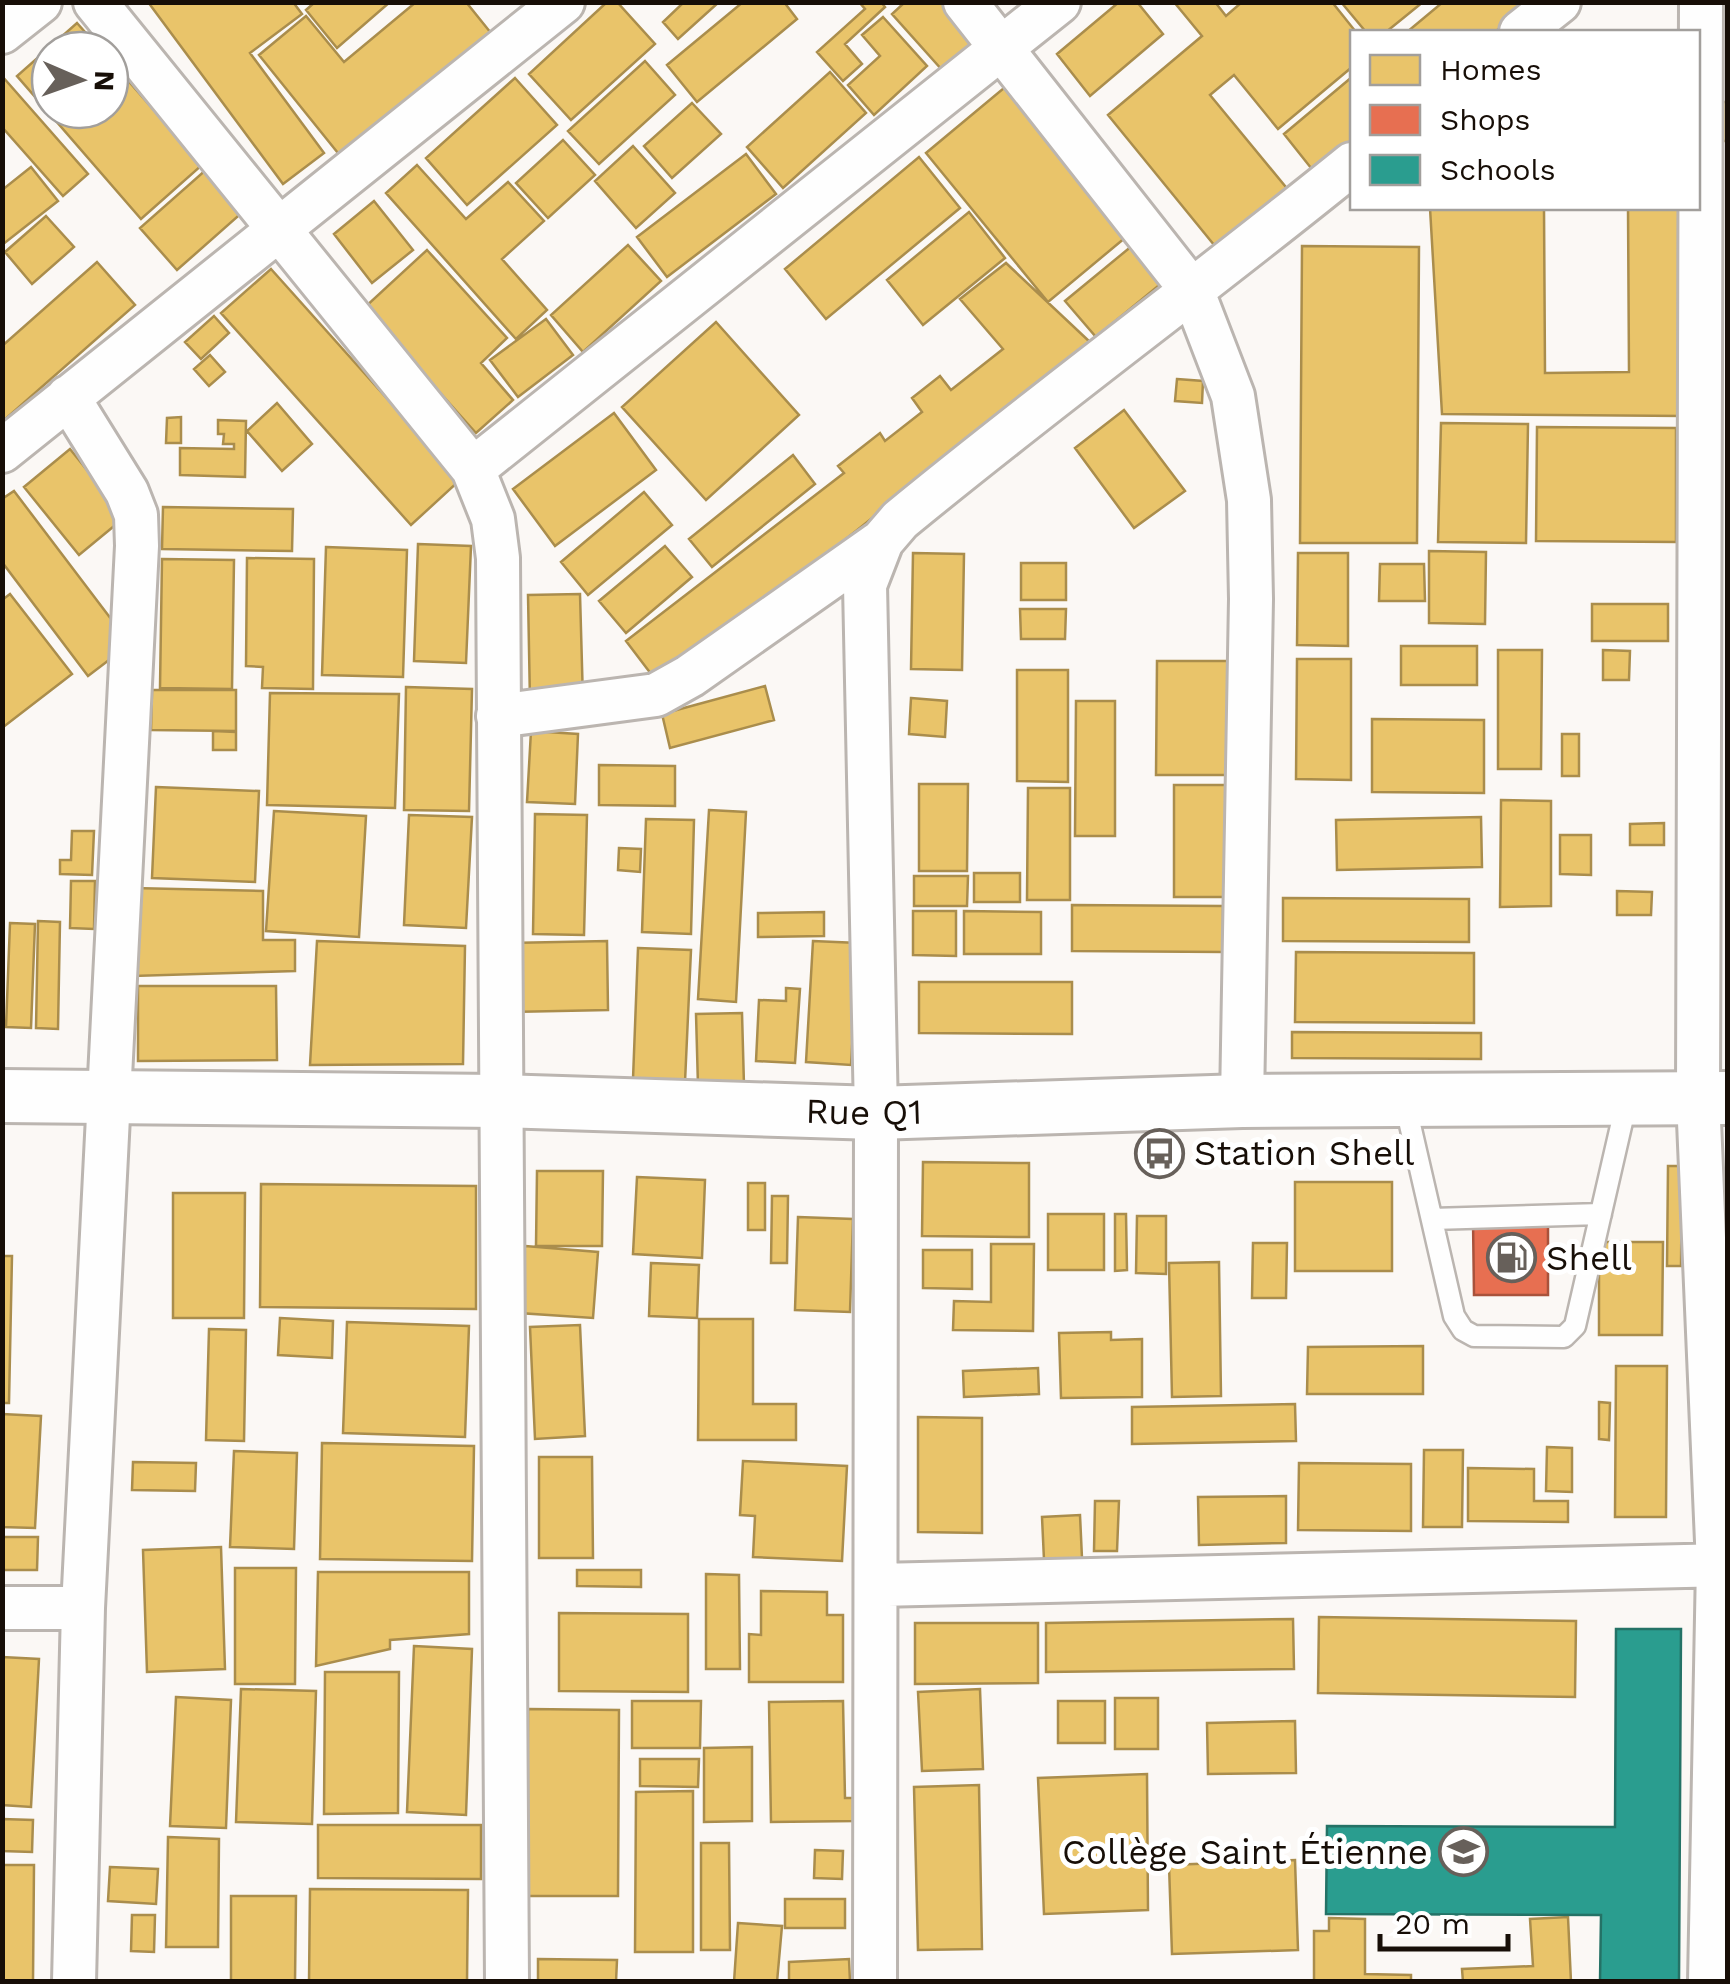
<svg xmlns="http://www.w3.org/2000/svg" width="1730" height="1984" font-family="'Work Sans',sans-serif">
<rect width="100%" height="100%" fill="#fbf8f5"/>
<!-- homes -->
<path fill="#e9c46a" stroke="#aa8d4c" stroke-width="2.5" d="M148,2H293L302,14L250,53L324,153L283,184Z
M315,2H390L337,48L306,10Z
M416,2H466L495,38L346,163L259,55L306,16L344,62Z
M607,2H617L655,44L571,120L529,74Z
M684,2H719L678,39L663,22Z
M743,2H784L797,19L697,102L667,65Z
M859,2H881L885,7L845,44L862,64L843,81L817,52L865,9Z
M905,2H946L979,38L943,71L892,14Z
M1119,2H1137L1163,34L1090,96L1057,54Z
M1174,2H1215L1226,16L1242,2H1332L1356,32L1352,67L1278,129L1234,75L1210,95L1290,192L1219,251L1108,115L1202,36Z
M1341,2H1423L1386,32H1366Z
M1443,2H1526L1528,5L1495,32H1407Z
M883,17L927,66L874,115L848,85L880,56L862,35Z
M77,23L101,50H50V110H110V60L202,165L141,219L17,76Z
M645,61L675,95L599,164L568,131Z
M830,72L866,113L783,188L747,147Z
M2,76L88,174L63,196L2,127Z
M1352,77V150L1319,178L1284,134Z
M515,78L557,125L467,205L426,158Z
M1004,88L1126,237L1048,302L926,153Z
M1715,102H1728V141H1715Z
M692,103L721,134L672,178L644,146Z
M563,140L595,175L548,218L516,183Z
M633,146L675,193L636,228L595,181Z
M746,154L776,194L667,277L637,237Z
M919,157L960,208L826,319L785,269Z
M417,165L466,219L508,182L544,221L502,259L547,310L516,339L386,193Z
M31,167L58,201L2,245V190Z
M208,168L245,210L177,270L140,228Z
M374,201L413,250L372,283L334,234Z
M1430,208H1544L1545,373L1629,372L1628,208H1687L1683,416L1442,414Z
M969,212L1005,258L923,325L887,280Z
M46,216L74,247L32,284L5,252Z
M628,245L661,281L583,352L551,315Z
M1133,245L1163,282L1096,337L1065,301Z
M1302,246L1419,247L1417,543H1300Z
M427,250L507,338L481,363L513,400L476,433L364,308Z
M97,262L135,305L2,422V346Z
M1006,263L1091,343L661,687L626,641L844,473L838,466L880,433L885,441L922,412L912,398L940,376L951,390L1003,349L960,299Z
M271,269L460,480L411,525L221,313Z
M214,316L229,333L201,359L185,342Z
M546,319L573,355L518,397L490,360Z
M716,322L799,415L706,500L622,407Z
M210,355L225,372L209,386L194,369Z
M1177,379L1203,381L1202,403L1175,401Z
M277,403L312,444L282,471L247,431Z
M1124,410L1185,491L1134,528L1075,448Z
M614,413L656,470L555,546L513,489Z
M181,417V443H166L167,418Z
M218,420L246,421L245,477L180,475V448L234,449V444H223L224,434H218Z
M1441,423L1528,424L1526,543L1438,542Z
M1537,427L1676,428V542L1536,541Z
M70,449L125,517L79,555L24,487Z
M793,455L815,484L712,567L689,539Z
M14,491L130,644L88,676L2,562V499Z
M644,492L672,525L588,595L561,562Z
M163,507L293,509L292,551L162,549Z
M418,544L471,546L466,663L414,661Z
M665,546L692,577L626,633L599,601Z
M326,547L407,550L403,677L322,675Z
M1429,551L1486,552L1485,624L1429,623Z
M913,553L964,554L962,670L911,669Z
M1298,553H1348V646L1297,645Z
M247,558L314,559L313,689L262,688L263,667L246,666Z
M162,559L234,560L232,689L160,688Z
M1021,563H1066V600H1021Z
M1380,564H1424L1425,601H1379Z
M10,594L72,674L2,728V600Z
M580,594L583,701L530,702L528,595Z
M1592,604H1668V641H1592Z
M1020,609H1066L1065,639H1021Z
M1401,646H1477V685H1401Z
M1498,650H1542L1541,769H1498Z
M1603,650L1630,651L1629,680H1603Z
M1297,659H1351V780L1296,779Z
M1157,661H1229L1228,775H1156Z
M1017,670H1068V782L1017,781Z
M765,686L774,720L670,748L662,714Z
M406,687L472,689L469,811L404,810Z
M152,690H236V731L151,730Z
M270,693L399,694L395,808L267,805Z
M911,698L947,701L945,737L909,734Z
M1076,701H1115V836H1075Z
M1372,719L1484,720V793L1372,792Z
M213,731L236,732V750H213Z
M531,731L578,734L575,804L527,802Z
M1562,734H1579V776H1562Z
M599,765L675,766V806L599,805Z
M919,784H968L967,871H919Z
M1174,785H1231L1230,897H1174Z
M156,787L259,791L255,882L152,878Z
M1028,788H1070V900H1027Z
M1501,800L1551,801V906L1500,907Z
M709,810L746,812L736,1002L698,999Z
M274,811L366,816L359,937L266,931Z
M535,814L587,815L584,935L533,934Z
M409,815L472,817L466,928L404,925Z
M1481,817L1482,867L1337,870L1336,820Z
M646,819L694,820L691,934L642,932Z
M1664,823V845H1630V824Z
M72,831H94L92,875L60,874V860H71Z
M1560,835H1591V875L1560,874Z
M619,848L641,849L640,872L618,870Z
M974,873H1020V902H974Z
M914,876H968L967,906H914Z
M71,881H95L94,929L70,928Z
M132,888L263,891V940H295V971L133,976Z
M1617,891L1652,892L1651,915H1617Z
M1283,898L1469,899V942L1283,941Z
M1072,905L1223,906V952L1072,951Z
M913,911H956V956L913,955Z
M964,911L1041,912V954H964Z
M824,912V936L758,937V913Z
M38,921L60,922L58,1029L36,1028Z
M10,923L35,924L31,1028L6,1027Z
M317,941L465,946L463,1064L310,1065Z
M607,941L608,1010L510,1012L509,943Z
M813,941L858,943L851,1065L806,1062Z
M638,948L691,950L685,1082L633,1079Z
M1296,952L1474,953V1023L1295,1022Z
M919,982H1072V1034L919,1033Z
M138,986H276L277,1060L138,1061Z
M786,988L800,989L795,1063L756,1061L759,1000L786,1001Z
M742,1013L744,1085L698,1086L696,1014Z
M1292,1032L1481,1033V1059L1292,1058Z
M923,1162L1029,1163V1237L922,1236Z
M1668,1166H1682L1681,1266H1667Z
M537,1171H603L602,1246H536Z
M637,1177L705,1180L702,1258L633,1254Z
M1295,1182H1392V1271H1295Z
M748,1183H765V1230H748Z
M261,1184L476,1186V1309L260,1307Z
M173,1193H245L244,1318H173Z
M772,1196H788L787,1263H771Z
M1048,1214H1104V1270H1048Z
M1115,1214H1126L1127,1270L1115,1271Z
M1137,1216H1166V1274L1136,1273Z
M798,1217L853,1219L850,1312L795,1310Z
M1599,1242H1663L1662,1335H1599Z
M1253,1243H1287L1286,1298H1252Z
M991,1244H1034L1033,1331L953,1330L954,1301L991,1302Z
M525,1246L598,1252L593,1318L519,1313Z
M923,1250H972V1289L923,1288Z
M2,1256H12L9,1403H2Z
M1219,1262L1221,1396L1172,1397L1169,1263Z
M651,1263L699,1265L697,1318L649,1316Z
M280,1318L333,1321L332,1358L278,1355Z
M699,1319H753V1404H796V1440H698Z
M347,1322L469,1326L465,1437L343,1433Z
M580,1325L585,1436L535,1439L530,1327Z
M209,1329L246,1330L244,1441L206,1440Z
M1111,1332V1340L1142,1339V1397L1061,1398L1059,1333Z
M1423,1346V1394H1307L1308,1347Z
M1616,1366H1667L1666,1517H1615Z
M1038,1368L1039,1394L964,1397L963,1371Z
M1599,1402L1610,1403L1609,1440L1599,1439Z
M1295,1404L1296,1441L1132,1444V1407Z
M2,1414L41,1416L35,1528L2,1527Z
M918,1417L982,1418V1533L918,1532Z
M322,1443L474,1446L472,1561L320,1559Z
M1547,1447L1572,1448V1492L1546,1491Z
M1424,1450H1463L1462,1527H1423Z
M234,1451L297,1453L294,1549L230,1547Z
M539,1457H592L593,1558H539Z
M743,1461L847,1466L842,1561L753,1557L755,1516L740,1515Z
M133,1462L196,1463L195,1491L132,1490Z
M1299,1463L1411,1464V1531L1298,1530Z
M1468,1468L1534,1469V1501H1568V1522L1468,1521Z
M1286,1496V1543L1199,1545L1198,1497Z
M1095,1501H1119L1117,1551H1094Z
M1080,1515L1082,1558L1044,1560L1042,1517Z
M2,1537H38L37,1570H2Z
M221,1547L225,1669L147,1672L143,1550Z
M235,1568H296L295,1684H235Z
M577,1570H641V1587L577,1586Z
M318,1572H469V1634L390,1640V1649L316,1666Z
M706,1574L739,1575L740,1669H706Z
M761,1591L827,1592V1615H843V1682H749V1634L761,1635Z
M559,1613L688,1614V1692L559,1691Z
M1319,1617L1576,1621L1575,1697L1318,1693Z
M1293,1619L1294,1669L1046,1672V1623Z
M915,1623H1038V1683L915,1684Z
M414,1646L472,1649L466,1815L407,1812Z
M2,1657L39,1659L31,1807L2,1805Z
M325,1672H399L398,1813L324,1814Z
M241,1689L316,1691L312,1824L236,1822Z
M980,1689L983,1769L922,1771L918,1692Z
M176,1697L231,1700L226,1828L170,1826Z
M1115,1698H1158V1749H1115Z
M632,1701H701L700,1748H632Z
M843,1701L845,1798H855L856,1821L771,1822L769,1702Z
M1058,1701H1105V1743H1058Z
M528,1709L619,1710L618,1896H527Z
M1295,1721L1296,1773L1208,1774L1207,1723Z
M752,1747V1821L704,1822V1748Z
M640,1759H699L698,1787L640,1786Z
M1147,1774L1148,1910L1044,1914L1038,1778Z
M979,1785L982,1949L918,1950L914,1787Z
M693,1791V1952H635L636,1792Z
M2,1819L33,1820L32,1852L2,1851Z
M318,1825H481V1879L318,1878Z
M168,1837L219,1839L218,1947H166Z
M701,1843H729L730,1950H701Z
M815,1850L843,1851L842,1879L814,1878Z
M1295,1860L1298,1950L1172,1954L1169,1865Z
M2,1865H34L33,1982H2Z
M110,1867L158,1869L156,1904L108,1901Z
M310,1889L468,1890L467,1982H309Z
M231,1896H296L295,1982H231Z
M785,1899H845V1928H785Z
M132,1915H155L154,1952L131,1951Z
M1568,1917L1571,1982H1463L1462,1969L1533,1966L1530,1919Z
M1329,1918L1365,1919V1974L1411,1975V1982H1314V1931H1329Z
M738,1923L782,1926L777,1982H734Z
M538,1959L617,1960L616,1982H538Z
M849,1959L850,1982H789V1962Z"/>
<!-- shops -->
<path fill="#e76f51" stroke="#a9523b" stroke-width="2.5" d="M1473,1220L1548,1221V1295H1474Z"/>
<!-- schools -->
<path fill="#2a9d8f" stroke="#247266" stroke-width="2.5" d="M1616,1629H1681L1679,1982H1600L1601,1915L1326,1914L1327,1826L1615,1827Z"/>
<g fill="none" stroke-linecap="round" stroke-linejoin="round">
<defs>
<path id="service" d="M1405,1103L1454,1316L1463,1330L1474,1336L1564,1337L1575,1326L1627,1100
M1432,1219L1601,1214"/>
<path id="minor" d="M95,2L473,469L493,519L498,558L507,1982
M965,2L1193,292L1233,396L1249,500L1251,599L1242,1101
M1701,2L1698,1098L1718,1565L1710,1982
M2,32L40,2
M1521,32L1559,2
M68,397L127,492L136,515L137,546L83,1608L74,1982
M2,451L563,2
M473,469L1059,2
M498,716L656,695L690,676L882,541L900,520C1048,398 1203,285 1352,164
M877,1585L1728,1565
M2,1608H83
M875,1982L876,1113L865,585L882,541"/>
<g id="tertiary">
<path id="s1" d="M2,1096L498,1101L876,1113L1242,1101L1728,1098"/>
</g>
</defs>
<!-- service casing -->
<use href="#service" stroke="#bbb5b0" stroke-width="25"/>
<!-- minor casing -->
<use href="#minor" stroke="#bbb5b0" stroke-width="48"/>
<!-- tertiary casing -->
<use href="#tertiary" stroke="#bbb5b0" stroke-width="58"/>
<!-- service -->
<use href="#service" stroke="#fefefe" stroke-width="20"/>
<!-- minor -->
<use href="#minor" stroke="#fefefe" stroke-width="42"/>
<!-- tertiary -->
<use href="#tertiary" stroke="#fefefe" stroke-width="52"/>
</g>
<!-- icons -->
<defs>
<symbol id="bus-ring" viewBox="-11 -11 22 22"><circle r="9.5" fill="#fff" stroke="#67605a" stroke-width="1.5"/><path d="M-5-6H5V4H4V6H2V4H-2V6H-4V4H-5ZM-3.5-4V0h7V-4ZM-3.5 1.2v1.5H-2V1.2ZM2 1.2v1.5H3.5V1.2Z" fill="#67605a"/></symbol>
<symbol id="fuel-ring" viewBox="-11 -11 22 22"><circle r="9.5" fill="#fff" stroke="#67605a" stroke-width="1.5"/><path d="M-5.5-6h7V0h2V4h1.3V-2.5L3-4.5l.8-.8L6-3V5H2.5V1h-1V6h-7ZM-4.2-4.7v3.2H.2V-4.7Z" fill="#67605a"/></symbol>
<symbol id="school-ring" viewBox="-11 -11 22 22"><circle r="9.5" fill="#fff" stroke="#67605a" stroke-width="1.5"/><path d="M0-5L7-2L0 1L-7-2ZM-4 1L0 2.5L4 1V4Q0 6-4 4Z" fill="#67605a"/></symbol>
</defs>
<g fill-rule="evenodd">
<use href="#bus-ring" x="1132" y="1126" width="55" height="55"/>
<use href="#fuel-ring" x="1484" y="1230" width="55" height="55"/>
<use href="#school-ring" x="1436" y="1824" width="55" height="55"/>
</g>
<g text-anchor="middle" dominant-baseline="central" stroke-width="10" stroke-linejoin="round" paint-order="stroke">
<!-- street labels -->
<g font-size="35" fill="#170e07" stroke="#fff">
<text stroke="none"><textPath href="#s1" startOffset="862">Rue Q1</textPath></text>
</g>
<!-- poi labels -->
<g font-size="35" fill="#170e07" stroke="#fff" text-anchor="start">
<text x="1194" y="1153">Station Shell</text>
<text x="1546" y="1258">Shell</text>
<text x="1428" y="1852" text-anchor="end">Collège Saint Étienne</text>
</g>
</g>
<!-- border -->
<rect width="1730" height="1984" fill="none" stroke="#170e07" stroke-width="10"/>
<!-- legend -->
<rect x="1350" y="30" width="350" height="180" fill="#ffffff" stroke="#a29f9c" stroke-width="2.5"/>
<rect x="1370" y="55" width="50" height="30" fill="#e9c46a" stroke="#a29f9c" stroke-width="2.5"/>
<text x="1440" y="80" font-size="30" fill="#170e07">Homes</text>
<rect x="1370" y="105" width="50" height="30" fill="#e76f51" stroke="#a29f9c" stroke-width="2.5"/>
<text x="1440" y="130" font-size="30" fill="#170e07">Shops</text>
<rect x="1370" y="155" width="50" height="30" fill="#2a9d8f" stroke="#a29f9c" stroke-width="2.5"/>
<text x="1440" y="180" font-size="30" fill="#170e07">Schools</text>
<!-- north arrow -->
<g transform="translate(80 80) rotate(92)"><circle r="48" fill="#ffffff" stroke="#a29f9c" stroke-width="2.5"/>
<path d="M0-8L18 38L0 25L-18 38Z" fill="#67605a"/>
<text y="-15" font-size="28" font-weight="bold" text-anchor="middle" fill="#170e07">N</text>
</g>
<!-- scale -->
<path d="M1380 1934v15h128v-15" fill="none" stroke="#170e07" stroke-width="5"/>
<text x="1395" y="1934" font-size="30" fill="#170e07" stroke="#ffffff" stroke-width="8" paint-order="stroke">20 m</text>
</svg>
